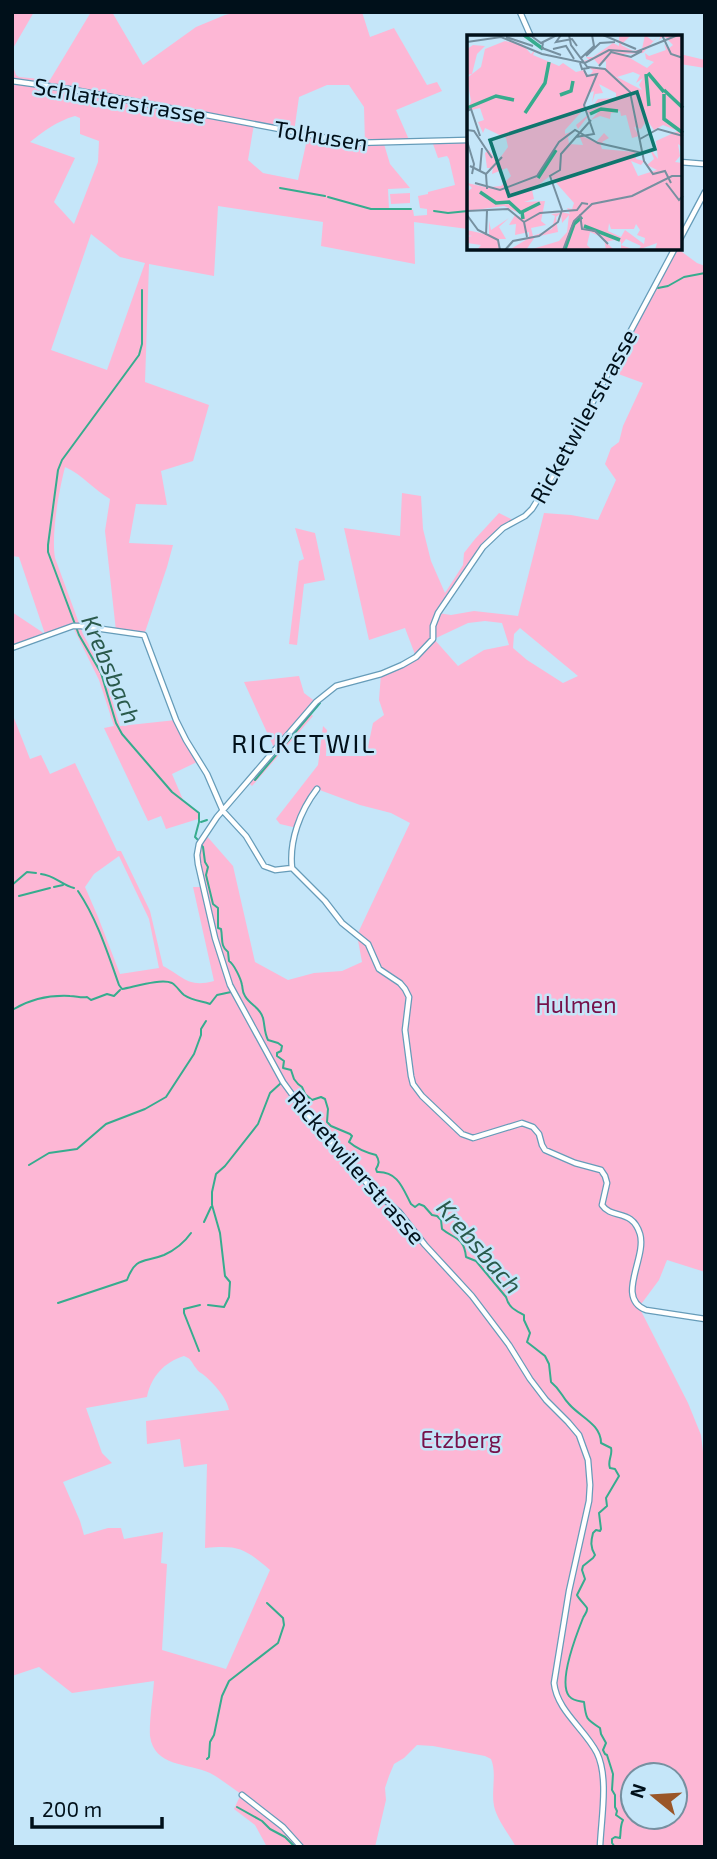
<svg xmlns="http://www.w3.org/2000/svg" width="717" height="1859" font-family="'Exo 2',sans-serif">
<rect width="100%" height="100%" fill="#c5e6f9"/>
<!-- green -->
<path fill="#fdb7d5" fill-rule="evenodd" d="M15,12H34L12,50V17Z
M91,12H112L143,65L196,27L225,15L239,12H362L370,37L394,28L427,85L437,82L442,91L396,110L410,142L384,144L390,164L410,188L388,189L389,209L413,210L414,216L427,215V209L420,208L418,196L428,194V192L455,185L449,159L447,156L438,158L432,141L468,140V229L414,222L415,264L321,246L323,222L218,206L214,276L149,264L145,382L209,405L193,461L161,471L167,505L136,504L129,543L173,545L167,567L144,635L116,631L105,531L110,499C94,490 83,475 65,467C59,491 51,533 55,558L83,634L104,673L120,726L176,720L199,761L172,774L184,802L199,813L198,819L166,829L161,816L148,821L104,728L114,726L99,680L73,627L12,648V612L45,634L19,557L12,556V63L16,75L19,77L50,80ZM327,85H349L364,107L365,144L308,135L298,180L263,173L248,160L254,124L294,132L299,97ZM75,116L80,118V134L99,141L98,162L74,224L54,202L75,158L30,142C44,131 57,121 75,116ZM91,234L120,257L145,263L107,370L51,350Z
M680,54L705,60V68L680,64Z
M410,193V203L391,204L390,194Z
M675,249H678L697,263L705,266V1272L667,1260L659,1280L639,1307L688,1403L701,1435L705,1469V1847H516C509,1834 497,1820 494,1806C491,1790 497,1773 491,1759L485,1756L433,1746L417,1745L404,1758L394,1764L389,1776L385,1788L386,1800L375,1847H267L255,1825L234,1809L241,1794C231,1787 221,1779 210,1773C188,1763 154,1767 150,1736C149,1721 153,1697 154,1681L72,1693L39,1667L12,1676V713L30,759L41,755L50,774L75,763L117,851H121L150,911L163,966C184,977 188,988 214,981L193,887H202L197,855L205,834L233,866L255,962L288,980L314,973L342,971L362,962L357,935L410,823L391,813L360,805L317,789L297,828L280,824L276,819L318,765L323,726L327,730L326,756H366L373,723L384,715L379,700L381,674L416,657L405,628L369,640L344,528L400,536L402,493L421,496L423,529L431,561L445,593L463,565L464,553L475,539L499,513L515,521L493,536L438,613L451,615L474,611L518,616L544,513L571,515L598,520L616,480L605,464L611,448L619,442L623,426L643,383L610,371ZM485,621L502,623L509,645L484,650L458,666L434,639L468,623ZM520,628L578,676L563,683L527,660L513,648L514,634ZM119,856L149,919L159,968L120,974L98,917L85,887L94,874ZM184,1356C192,1359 191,1362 196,1368C198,1372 202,1373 205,1376C214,1384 227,1398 229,1410L146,1421L147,1444L180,1439L184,1467L207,1464L205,1548C239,1545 244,1548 270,1570L226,1669L162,1650L167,1564L161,1563L163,1532L124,1539L121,1528H108L84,1535L80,1521L63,1482L112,1463L102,1453L86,1408L147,1397C151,1377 164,1362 184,1356ZM633,1775H675V1817H633Z
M295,528L315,533L325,580L304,584L297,645L289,644L299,561L304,559Z
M299,676L304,693L316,702L308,711L313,716L252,786L248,782L275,750L244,682Z"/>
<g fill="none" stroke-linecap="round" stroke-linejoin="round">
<!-- stream -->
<path stroke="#36ac8e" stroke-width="2" d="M280,188L325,196
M328,197L371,209H411
M434,211L448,213L468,211
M658,288L668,286L684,277L705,273
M142,290V344L139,355L62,460L58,470L48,545V552L79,635L101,673L116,723L122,734L172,792L199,813V822L195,837L198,840
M255,780L320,703
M201,822L207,820
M201,845L203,847L205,862L208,867L206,875L213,904L218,908V928L221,929C223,939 220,946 228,952L229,961C234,964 241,979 242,985C243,989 242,992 245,996C250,1005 260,1007 263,1018C265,1026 264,1032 268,1040L278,1043L282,1046L281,1051L277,1053V1056L284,1061L283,1068L291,1070L294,1079L298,1084L302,1087L305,1094L312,1100L321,1097L325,1099L328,1109L327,1122L331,1126L350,1134L352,1136L349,1142C356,1148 368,1153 376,1155C380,1161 379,1164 376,1169L377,1172C398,1171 403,1189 411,1204L415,1207L419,1204L424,1206L432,1215L437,1216L441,1220L442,1229C454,1239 464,1237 466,1257L476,1261L506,1297C509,1308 515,1310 524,1315V1320L530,1333L527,1342L545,1356L549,1364L551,1382C562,1391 561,1396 569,1404C580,1417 601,1424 601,1443L611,1448C613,1455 607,1461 610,1468L615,1469L619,1476L606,1498L607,1506L599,1513L601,1529L600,1531L596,1530L593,1533C591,1541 590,1547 595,1555L593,1558L583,1566L582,1570L585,1579L577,1595C579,1599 585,1605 587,1608C588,1612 584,1615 583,1618C577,1633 558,1682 569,1696C573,1701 579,1701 584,1702C586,1719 586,1719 600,1728L601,1734L606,1743L603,1750L605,1754L607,1755L613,1774L612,1790L615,1795V1807L617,1811L616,1815L623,1820C620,1826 621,1831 620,1838L615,1837L612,1839V1843L615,1847
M41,874C54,875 62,885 74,888
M12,885L27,872L36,873
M54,887L63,885
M78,891C97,919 108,954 119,985L122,989C134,987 161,978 172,983C177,986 180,992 184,995C193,1001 202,1001 210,1004L217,995L231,992
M19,896L50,888
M14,1009C31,999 50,995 70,996C77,996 80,998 87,997L91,1000L107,994L114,996L120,990
M29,1165L49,1153L77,1149L106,1124L145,1109L166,1097L194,1054L201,1035V1029L206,1021
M204,1222L211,1207
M58,1303L127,1280C136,1256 144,1263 164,1255C175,1250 184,1243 191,1233
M208,1305L224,1307L229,1297L230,1282L225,1276L220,1233L212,1205V1192L216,1174L225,1166L258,1124L270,1093L281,1083
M199,1351L184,1313V1309L200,1305
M207,1759L209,1757L210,1742L214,1735L222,1696L229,1681L278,1643L284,1625L283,1618L267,1603
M237,1807L262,1821L270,1829L285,1837L295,1847"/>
<defs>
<path id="minor" d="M520,12L531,37
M12,81L69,89L353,143L468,140
M680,162L705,164
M680,239L705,192
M12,648L73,626H81L144,635L176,720L186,740L207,774L223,811L246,836L264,866L275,870L292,868
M292,868L325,901L342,923L368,944L379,969L400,983L405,989L409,997L405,1030L411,1076L413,1084L422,1096L462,1134L473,1138L522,1123L533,1127L539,1134L542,1145L545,1150L575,1163L601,1170L605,1176L607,1183L602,1205C612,1220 632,1208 640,1234C647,1258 615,1298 646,1310L705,1319
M292,868C289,841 300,811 317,789
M242,1795L283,1827L301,1847
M600,1847C601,1819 609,1778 597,1753C585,1729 557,1711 554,1683L569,1591L589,1501L590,1485L588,1460L579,1435L568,1422L546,1400L530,1379L509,1345L472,1296L425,1245L399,1212L371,1188L327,1138L299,1104L283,1082L230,985L215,938L198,864L197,855L199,844L217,817L316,702L336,686L381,674L402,665L416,657L433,639V626L438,613L483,547L503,528L525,516L532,509L558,467L675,248"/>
</defs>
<!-- minor casing -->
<use href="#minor" stroke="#669cb9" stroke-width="7"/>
<!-- minor -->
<use href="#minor" stroke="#fff" stroke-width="4.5"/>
</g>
<g text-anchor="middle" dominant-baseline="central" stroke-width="5" stroke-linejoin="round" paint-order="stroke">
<!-- street labels -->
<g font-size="23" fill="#00101a" stroke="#c5e6f9">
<text transform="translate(120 100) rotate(10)">Schlatterstrasse</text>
<text transform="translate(321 135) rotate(9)">Tolhusen</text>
<text transform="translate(583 416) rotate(-61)">Ricketwilerstrasse</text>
<text transform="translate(357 1167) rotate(49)">Ricketwilerstrasse</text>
</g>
<!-- park labels -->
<g font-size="23" fill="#76114a" stroke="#c5e6f9">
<text x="576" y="1004">Hulmen</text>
<text x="461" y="1439">Etzberg</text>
</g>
<!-- water labels -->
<g font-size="24" font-style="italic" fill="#2a5a4c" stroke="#c5e6f9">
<text transform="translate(112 669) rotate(67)">Krebsbach</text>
<text transform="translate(480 1246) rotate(49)">Krebsbach</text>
</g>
<!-- quarter labels -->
<g font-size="26" letter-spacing="2" fill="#00101a" stroke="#c5e6f9">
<text x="304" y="742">RICKETWIL</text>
</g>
</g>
<!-- overview -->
<g transform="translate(467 35)">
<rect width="215" height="215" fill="#c5e6f9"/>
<path d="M152,0H164L154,10L166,16L175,14L178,0L186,6L192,0L176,18L156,19L180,33L187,27L179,24L178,18L182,21L199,15L197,9L201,14L206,10L197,1L192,5L194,0H215V112L211,109L213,121L208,127L215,128V215H188L190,208L171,215L174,211L159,204L154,210L168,215L154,214V207L147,205L139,207L147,215H139L137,203L123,197L120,210L125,215H62L92,206L100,197L102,180L95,188L94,177L103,179L100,173L105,174L107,168L83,141L65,155L67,164L57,167L78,166L74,186L79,190L64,193L66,201L85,194L88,181L84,179L94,178L89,182L91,197L68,202L59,215H42L62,203V197L48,200L49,189L42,190L48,180L54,182V179L37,171L0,176V157L5,153L0,148L27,154L24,152L34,151L44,141L40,133L25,139L26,133H20L18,118L22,115L30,127L41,112L39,103L18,93L16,98L11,87L17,85L13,73L0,76L4,66L0,43L14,32L18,14L38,6L55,9L64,19L68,15L66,20L92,31L96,28L109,37L117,35L122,41L126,36L122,32L139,34V26L132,30L127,24L122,27L114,26L122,25L119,22H126L146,8L152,11ZM166,37L173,40L169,48L176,43L172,50L175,55L150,42ZM132,49L149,58V63L131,64L122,76L118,71L122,58L127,56L125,68L128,59L136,58ZM118,73L122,79L109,90L111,94L122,80L134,74L124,85L133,81L143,84L144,78L153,76L154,81L159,80L165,103L172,101L167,92L174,94L180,85L187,95L196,90L211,96L189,106L191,124L182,112L187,124L180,130L190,135L171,141L164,126L174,130L177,126L169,124L168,117L135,114L133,108L142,111L135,107L142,103L137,98L129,107L112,100L116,110L102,109L101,102L109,95L98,99V95ZM142,188L144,194H167L169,189L173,195L170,200L178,203L177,209L158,195L154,202L141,196ZM6,10L18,11L10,19L5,39L0,40V14ZM42,183L32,192L39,204H32L33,215H10L14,210L0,208V202L5,201L0,200V195L22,200V186L24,195Z" fill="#fdb7d5" fill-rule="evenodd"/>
<path fill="none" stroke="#36ac8e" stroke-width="3.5" d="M57,0L76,14M181,38L197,57M179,39L182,71M197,55L216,73M197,59V84L216,98M93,60L104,56L106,46M0,73L29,61L47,65M58,78L78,48L82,27M123,79L134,74L151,76M71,143L89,115M13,157L29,168L42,167L54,178M56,184L55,177L73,168M117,191L153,205M98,214L107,189L115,182"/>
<path fill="none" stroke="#7690a0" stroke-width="2" d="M63,0L74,8L90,0M94,0L89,7L105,4L110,11M102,0L104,10L121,33L115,34L113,28M136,0L169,14M195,0L204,19L216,23M39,2L66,11M0,7L34,2L75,19L118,28L142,15L169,17L211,0M76,8L75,13L94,20M86,14L99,11L107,24M119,21L133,8L148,7M114,23L127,11L125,0M132,31L144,17L164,22L175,16M121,32L138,34L163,57L177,126L186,139L198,136L204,148M0,76L4,74L13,101M0,95L7,96L25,123M109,102L127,99L117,70L130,39L120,41L117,35M173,104L191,94L216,101M0,106L7,129L5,139M3,131L19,139L20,154M13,135L15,113M19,139L35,122M8,148L33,155L70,141L92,107L108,95L131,108L175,118M199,148L212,165L216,161M0,176L41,174L57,187L60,202M113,179L115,194L128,196L141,209M0,180L11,195L31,205L33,215M57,187L73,178L110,175L115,168L121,169M19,200L20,176M38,215L46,206L72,201L91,187L95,175L83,141L93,135L94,119L124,85M96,215L107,186L125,169L165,161L205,141H216"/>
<path fill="#0f766e" fill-opacity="0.15" stroke="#0f766e" stroke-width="3.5" d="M170,57L188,114L42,161L23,105Z"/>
<rect width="215" height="215" fill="none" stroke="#00101a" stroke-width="3.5"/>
</g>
<!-- border -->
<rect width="717" height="1859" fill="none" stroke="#00101a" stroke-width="28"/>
<!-- north arrow -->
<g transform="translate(654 1796) rotate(288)"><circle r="33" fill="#c5e6f9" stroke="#7690a0" stroke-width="2"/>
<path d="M0-5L12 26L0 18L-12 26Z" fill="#9a5628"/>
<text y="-10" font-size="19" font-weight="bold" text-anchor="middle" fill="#00101a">N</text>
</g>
<!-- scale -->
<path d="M32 1817v10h130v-10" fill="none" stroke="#00101a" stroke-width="3.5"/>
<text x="42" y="1817" font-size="21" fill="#00101a" stroke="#c5e6f9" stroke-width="5" paint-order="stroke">200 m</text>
</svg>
